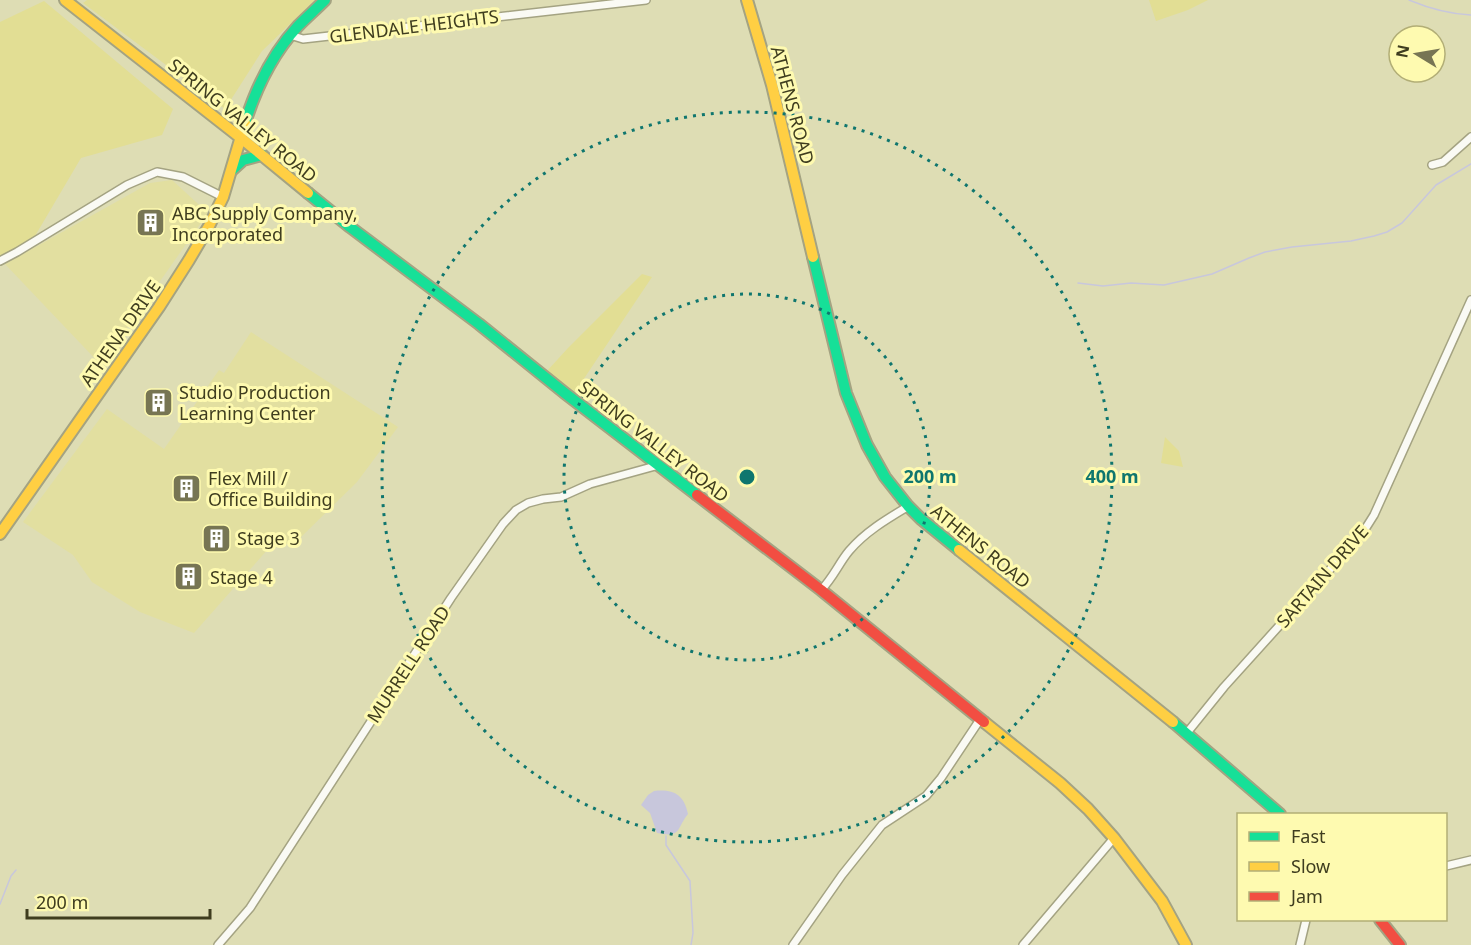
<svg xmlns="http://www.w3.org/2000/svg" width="1471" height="945" font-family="'Noto Sans',sans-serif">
<rect width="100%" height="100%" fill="#deddb4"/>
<!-- built -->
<path fill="#e2dfa0" d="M172,180L208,213L101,365L5,264L150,183Z
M251,332L398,427L357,482L296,542L269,548L194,633L140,612L92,582L73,555L23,522L107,409L164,449L219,370L224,373Z"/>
<!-- green -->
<path fill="#e2de94" d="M87,0H315L262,51L225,109L83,3Z
M1149,0H1208L1188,10L1156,21Z
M44,1L173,109L162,135L81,158L35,236L0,258V22Z
M642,274L652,277L575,392L547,371L568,348Z
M1165,437L1179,451L1183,467L1161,463Z"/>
<!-- water -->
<path fill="#c8c7dc" d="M654,791C673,789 684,794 688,814C676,829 682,838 657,833L650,813L641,805L648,795Z"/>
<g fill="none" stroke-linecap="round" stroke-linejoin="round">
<!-- stream -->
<path stroke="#c8c7dc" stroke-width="1.5" d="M1409,0C1428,8 1450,14 1471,15
M1078,283L1103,286L1131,283L1164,285L1212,274L1249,258L1265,252L1292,247L1351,241L1374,236L1387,232L1402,223L1436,185L1471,164
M666,836V845L690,881L693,933L691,945
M0,904L11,876L16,870"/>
<defs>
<path id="street" d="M290,35L303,39L646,0
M1432,165L1443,162L1471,137
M0,261L17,252L127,185L157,172L183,177L223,197
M821,590C833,578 839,563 849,551C865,532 887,519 907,507
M1186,734L1224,687L1362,534L1374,515L1471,300
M1446,866L1471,860
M218,945L250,908L451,598L503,524L516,510L528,503L543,499L561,497L590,484L659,465
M793,945L842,875L882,825L926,796L941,778L981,718
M1023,945L1114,838
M1300,945L1306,920"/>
<path id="fast" d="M245,123C256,88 273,53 298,26C307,17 316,9 325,0
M232,170L243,160L262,155
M308,193L350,227L479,324L566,394L697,495
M813,257L846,393L867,445L885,477L908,506L921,519L959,550
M1173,722L1280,814"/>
<path id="slow" d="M65,0L241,138L308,193
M747,0L772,85L813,257
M0,534L159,307L189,260L209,226L223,197L245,123
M959,550L1173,722
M984,722L1060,783L1088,809L1114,838L1162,901L1186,945"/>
<path id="jam" d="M697,495L821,590L984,722
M1380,920L1400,945"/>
</defs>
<!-- street casing -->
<use href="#street" stroke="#a4a382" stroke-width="10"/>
<!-- fast casing -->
<use href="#fast" stroke="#a4a382" stroke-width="14"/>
<!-- slow casing -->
<use href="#slow" stroke="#a4a382" stroke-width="14"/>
<!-- jam casing -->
<use href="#jam" stroke="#a4a382" stroke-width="14"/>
<!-- street -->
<use href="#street" stroke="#fafaf4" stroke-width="7"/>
<!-- fast -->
<use href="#fast" stroke="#16e098" stroke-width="10"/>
<!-- slow -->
<use href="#slow" stroke="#ffcf43" stroke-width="10"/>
<!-- jam -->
<use href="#jam" stroke="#f24e42" stroke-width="10"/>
</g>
<!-- distance rings -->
<g fill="none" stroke="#0f766e" stroke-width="3" stroke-dasharray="3 6">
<circle cx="747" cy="477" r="183"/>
<circle cx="747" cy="477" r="365"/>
</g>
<!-- icons -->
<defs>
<symbol id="building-square" viewBox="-11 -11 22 22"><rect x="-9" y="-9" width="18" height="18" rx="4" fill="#777553" stroke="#fefab0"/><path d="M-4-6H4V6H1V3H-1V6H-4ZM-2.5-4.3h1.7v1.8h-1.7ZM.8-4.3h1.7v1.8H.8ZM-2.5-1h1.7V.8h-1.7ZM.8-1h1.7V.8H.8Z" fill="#fff"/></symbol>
</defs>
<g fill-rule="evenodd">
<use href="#building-square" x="134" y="206" width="33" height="33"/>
<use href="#building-square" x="142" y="386" width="33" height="33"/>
<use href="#building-square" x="170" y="472" width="33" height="33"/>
<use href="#building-square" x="200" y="522" width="33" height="33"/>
<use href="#building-square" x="172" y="560" width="33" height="33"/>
</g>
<g text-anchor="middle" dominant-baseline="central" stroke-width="6" stroke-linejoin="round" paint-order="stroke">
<!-- street labels -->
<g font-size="18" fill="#3f3d1f" stroke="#fefab0">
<text transform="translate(414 26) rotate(-7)">GLENDALE HEIGHTS</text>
<text transform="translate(793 105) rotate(75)">ATHENS ROAD</text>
<text transform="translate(243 120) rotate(39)">SPRING VALLEY ROAD</text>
<text transform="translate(120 333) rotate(-55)">ATHENA DRIVE</text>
<text transform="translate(654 441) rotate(38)">SPRING VALLEY ROAD</text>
<text transform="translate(981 546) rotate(39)">ATHENS ROAD</text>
<text transform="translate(1322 576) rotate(-49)">SARTAIN DRIVE</text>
<text transform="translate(408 664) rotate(-57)">MURRELL ROAD</text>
</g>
<!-- poi labels -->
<g font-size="18" fill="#3f3d1f" stroke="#fefab0" text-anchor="start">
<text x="172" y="213">ABC Supply Company,<tspan x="172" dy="21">Incorporated</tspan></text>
<text x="179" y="392">Studio Production<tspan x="179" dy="21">Learning Center</tspan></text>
<text x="208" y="478">Flex Mill /<tspan x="208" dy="21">Office Building</tspan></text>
<text x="237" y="538">Stage 3</text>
<text x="210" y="577">Stage 4</text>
</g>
</g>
<circle cx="747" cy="477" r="9" fill="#0f766e" stroke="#fefab0" stroke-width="3"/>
<g font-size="18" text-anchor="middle" font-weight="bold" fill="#0f766e" stroke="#fefab0" stroke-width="6" stroke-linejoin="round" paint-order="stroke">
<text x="930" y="483">200 m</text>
<text x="1112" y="483">400 m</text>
</g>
<!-- legend -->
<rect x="1237" y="813" width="210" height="108" fill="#fefab0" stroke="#b2ae76" stroke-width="1.5"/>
<rect x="1249" y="832" width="30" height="9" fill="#16e098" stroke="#b2ae76" stroke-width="1.5"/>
<text x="1291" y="843" font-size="18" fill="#3f3d1f">Fast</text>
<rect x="1249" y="862" width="30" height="9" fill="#ffcf43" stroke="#b2ae76" stroke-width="1.5"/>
<text x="1291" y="873" font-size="18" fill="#3f3d1f">Slow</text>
<rect x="1249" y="892" width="30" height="9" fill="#f24e42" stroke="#b2ae76" stroke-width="1.5"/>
<text x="1291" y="903" font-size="18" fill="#3f3d1f">Jam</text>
<!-- north arrow -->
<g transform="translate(1417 54) rotate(281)"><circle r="28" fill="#fefab0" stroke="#b2ae76" stroke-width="1.5"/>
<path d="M0-4.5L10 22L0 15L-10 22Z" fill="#777553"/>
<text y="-9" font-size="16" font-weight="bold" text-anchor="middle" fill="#3f3d1f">N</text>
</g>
<!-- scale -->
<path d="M27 909v9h183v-9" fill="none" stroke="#3f3d1f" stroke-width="3"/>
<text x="36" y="909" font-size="18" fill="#3f3d1f" stroke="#fefab0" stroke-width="4.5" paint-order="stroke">200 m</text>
</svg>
